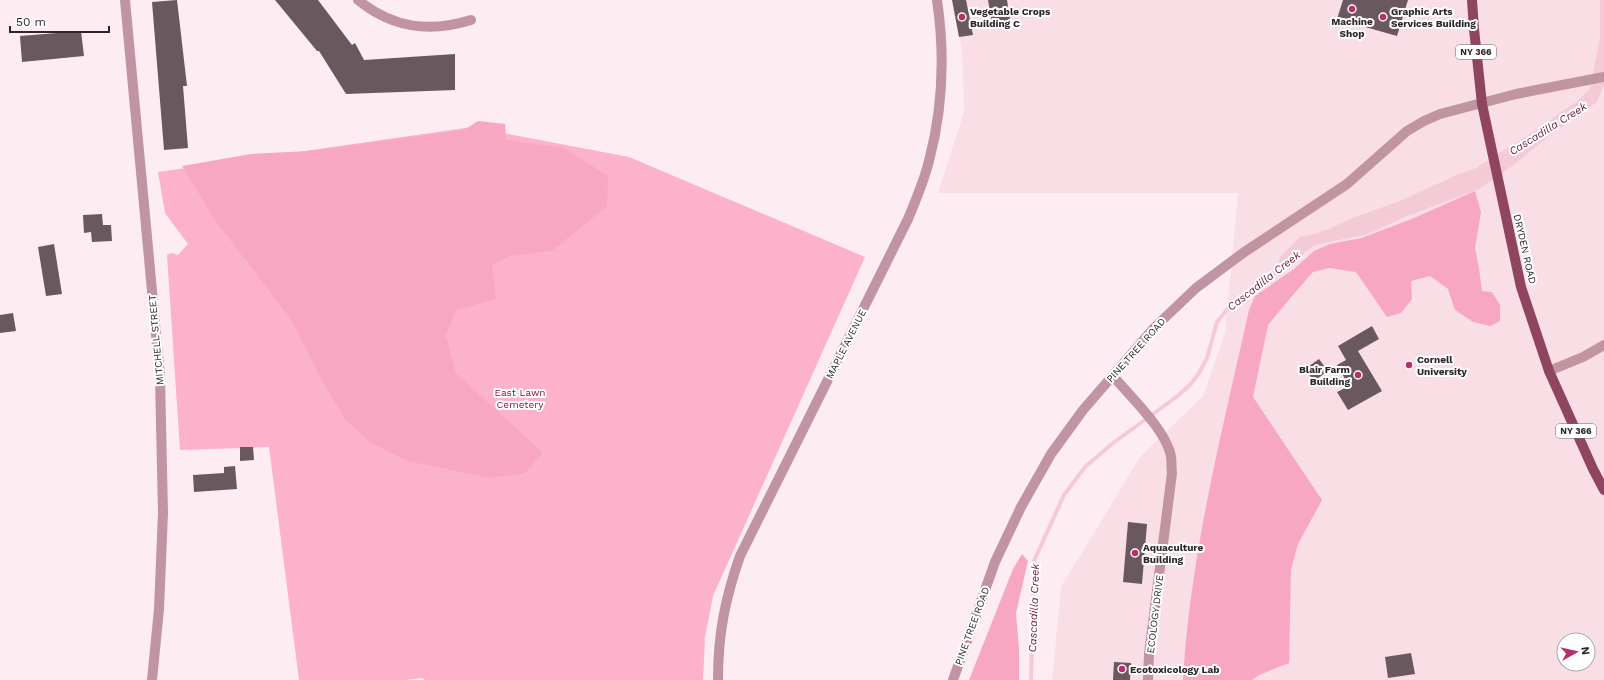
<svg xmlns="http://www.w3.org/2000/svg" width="1604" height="680" font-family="'Work Sans',sans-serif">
<rect width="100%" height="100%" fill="#fdedf2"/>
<!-- built -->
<path fill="#f9dee5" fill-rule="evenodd" d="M953,0H1604V680H1052L1061,587L1140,457L1203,396L1225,333L1238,193H938L964,112L962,51ZM1564,640H1588V664H1564Z"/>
<!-- green -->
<path fill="#fcb2ca" d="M472,127L629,157L865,257L713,596L705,637L703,680H424L423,678L405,680H299L269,447L180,450L167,255L171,253L178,255L188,244L165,213L158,172Z"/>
<!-- forest -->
<path fill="#f7a7c1" d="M478,121L505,124L506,140L564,148L608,176L607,206L552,251L510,256L492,265L496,299L456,310L446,336L456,373L543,453L525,473L490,478L408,461L371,443L346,420L325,386L290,318L217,223L182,166L251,154L310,151L464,130Z
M1475,191L1481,212L1475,248L1479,268L1482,291L1492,292L1500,305V321L1490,326L1473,322L1455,310L1448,289L1430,276L1411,281L1412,299L1401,313L1387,317L1356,272L1329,268L1313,272L1292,296L1268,325L1253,397L1322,500L1298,544L1291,569L1289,663L1259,675L1252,680H1183C1190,555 1222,432 1249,310L1255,296L1294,269L1314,251L1330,244L1362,238L1414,218Z
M1022,554L1028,561L1016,613L1019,649V680H969L1013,569Z"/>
<!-- water -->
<path fill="#f4cad6" d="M1600,0H1604V85L1597,102L1550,135L1515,164L1479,189L1407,216L1368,234L1315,245L1304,253L1299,261L1280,273L1277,269L1280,257L1301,236H1308L1329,229L1350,219L1400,201L1459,174L1476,168L1546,124L1559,113L1575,103L1590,89L1600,38Z"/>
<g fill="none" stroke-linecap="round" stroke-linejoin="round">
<!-- stream -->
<path stroke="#f4cad6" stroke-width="4" d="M1031,680L1034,561L1064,495L1085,467L1113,443L1175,398L1190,385L1199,373L1207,358L1217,322L1229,307L1282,268"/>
</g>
<!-- building -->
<path fill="#69595e" d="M177,0L187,86H183L188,148L164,150L152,2Z
M275,0H318L352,45L355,43L364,60L455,54V90L346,94L319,51H317Z
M952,0H966L973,35L959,37Z
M988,0H1007L1011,26L993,29Z
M1343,0H1408L1397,36L1337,19Z
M81,31L84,56L22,62L20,36Z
M102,214L103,225H111L112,241L92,242L91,232L84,233L83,215Z
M54,244L62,294L46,296L38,247Z
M13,313L16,331L0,333V315Z
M1372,326L1379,339L1358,351L1382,391L1348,410L1337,392L1349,386L1337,365L1346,360L1338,346Z
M1319,359L1328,371L1314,381L1305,369Z
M240,447H253L254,460L240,461Z
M235,466L237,489L194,492L193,475L224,473V467Z
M1128,522L1147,524L1142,584L1123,582Z
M1411,653L1415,674L1388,678L1385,657Z
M1114,662L1131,663L1130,680H1113Z"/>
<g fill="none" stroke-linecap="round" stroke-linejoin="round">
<!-- minor -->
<path stroke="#c094a1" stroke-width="10" d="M125,0L160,377L163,513L159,609L152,680
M358,0C392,28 429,33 471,20
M1549,371L1583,357L1604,345
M1113,376C1130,396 1167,431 1171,457C1172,462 1171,468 1172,473L1149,654L1148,680
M718,680C718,634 725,599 740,556L908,219C916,200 924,181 929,161C943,108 945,54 937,0
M953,680L995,562L1021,507L1051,454L1083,410L1154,328L1196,288L1243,253L1347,184L1407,131L1424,121L1440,114L1516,94L1604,77"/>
<!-- major -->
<path stroke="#8f4460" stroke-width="10" d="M1472,0L1474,29L1482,104L1521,287L1549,371L1593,469L1604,490"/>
</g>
<!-- markers -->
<g fill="#b92f6c" stroke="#fff" stroke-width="1.5">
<circle cx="1352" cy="9" r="4"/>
<circle cx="962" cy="17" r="4"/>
<circle cx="1383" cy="17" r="4"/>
<circle cx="1409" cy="365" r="4"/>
<circle cx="1358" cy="375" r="4"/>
<circle cx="1135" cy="553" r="4"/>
<circle cx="1122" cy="669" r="4"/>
</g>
<g text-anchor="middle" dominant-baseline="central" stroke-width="4" stroke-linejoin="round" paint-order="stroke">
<!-- shield labels -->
<g fill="#fff" stroke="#6d6869" stroke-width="1">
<rect x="1456" y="45" width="40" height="14" rx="3"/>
<rect x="1556" y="424" width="40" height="14" rx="3"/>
</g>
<g font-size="9" font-weight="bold" fill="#2e2729">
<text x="1476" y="52">NY 366</text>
<text x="1576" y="431">NY 366</text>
</g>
<!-- poi labels -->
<g font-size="10" font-weight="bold" fill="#2e2729" stroke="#fff" text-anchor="start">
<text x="970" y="11">Vegetable Crops<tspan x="970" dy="12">Building C</tspan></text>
<text x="1391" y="11">Graphic Arts<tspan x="1391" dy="12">Services Building</tspan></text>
<text x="1352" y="21" text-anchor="middle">Machine<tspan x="1352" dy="12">Shop</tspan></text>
<text x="1417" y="359">Cornell<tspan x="1417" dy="12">University</tspan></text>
<text x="1350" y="369" text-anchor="end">Blair Farm<tspan x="1350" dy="12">Building</tspan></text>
<text x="1143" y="547">Aquaculture<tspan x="1143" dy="12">Building</tspan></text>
<text x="1130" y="669">Ecotoxicology Lab</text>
</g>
<!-- street labels -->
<g font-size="10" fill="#2e2729" stroke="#fff">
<text transform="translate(1525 249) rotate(77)">DRYDEN ROAD</text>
<text transform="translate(156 340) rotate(-95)">MITCHELL STREET</text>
<text transform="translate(846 344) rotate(-63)">MAPLE AVENUE</text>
<text transform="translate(1136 350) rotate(-48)">PINE TREE ROAD</text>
<text transform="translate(1155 614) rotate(-83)">ECOLOGY DRIVE</text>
<text transform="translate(972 626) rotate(-70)">PINE TREE ROAD</text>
</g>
<!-- park labels -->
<g font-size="10" fill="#89154c" stroke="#fff">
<text x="520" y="392">East Lawn<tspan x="520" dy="12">Cemetery</tspan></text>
</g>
<!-- water labels -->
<g font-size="11" font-style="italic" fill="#6b153b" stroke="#fff">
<text transform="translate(1548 129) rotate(-32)">Cascadilla Creek</text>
<text transform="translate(1264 281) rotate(-38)">Cascadilla Creek</text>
<text transform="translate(1034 608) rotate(-88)">Cascadilla Creek</text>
</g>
</g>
<!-- north arrow -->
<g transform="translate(1576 652) rotate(82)"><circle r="19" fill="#ffffff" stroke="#aba9a9"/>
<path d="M0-3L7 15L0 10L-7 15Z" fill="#b92f6c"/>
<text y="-6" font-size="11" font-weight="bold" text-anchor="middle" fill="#2e2729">N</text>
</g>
<!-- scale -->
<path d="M10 26v6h99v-6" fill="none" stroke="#2e2729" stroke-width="2"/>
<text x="16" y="26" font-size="12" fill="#2e2729" stroke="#ffffff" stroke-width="3" paint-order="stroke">50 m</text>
</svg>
